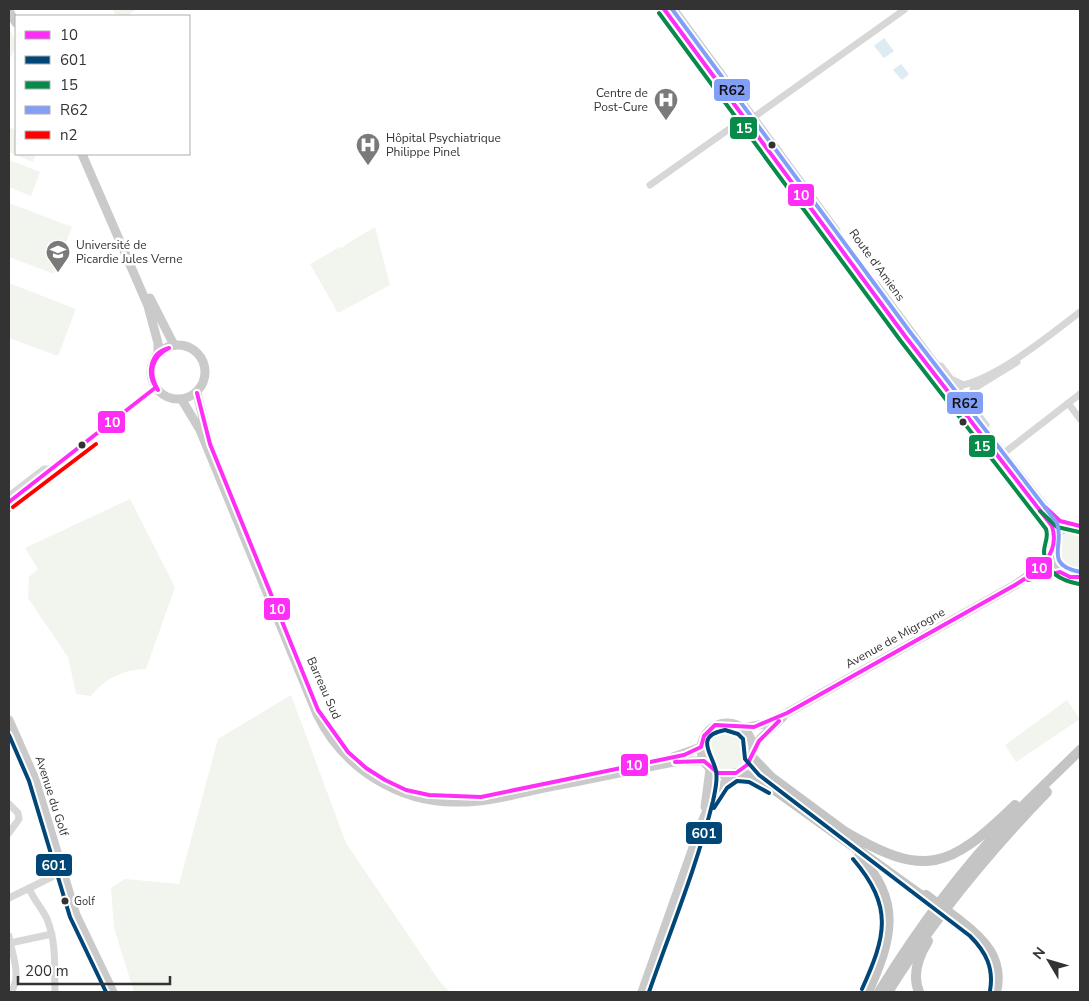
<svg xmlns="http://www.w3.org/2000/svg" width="1089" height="1001" font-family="'Nunito Sans',sans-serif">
<rect width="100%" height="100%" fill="#fff"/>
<!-- green -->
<path fill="#f1f5ed" d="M112,9H137L127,16H116Z
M9,27C16,41 18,47 9,60Z
M9,127L16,130V154H36L33,162L9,152Z
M9,160L40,172L31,196L9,187Z
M9,203L72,227L54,274L9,257Z
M375,227L390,285L338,313L310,264L340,247L343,248L345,245Z
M9,283L76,309L58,356L9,338Z
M130,499L175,587L146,669C123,670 105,678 91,696L76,694L68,657L28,598L29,577L38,569L25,548Z
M1080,530V573C1046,574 1043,533 1080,530Z
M291,695L346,843L440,982L450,992H134L114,928L111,888L125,879L179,884L218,739Z
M1067,700L1080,719L1016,762L1005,745Z
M706 749a21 21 0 1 1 42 0a21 21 0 1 1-42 0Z"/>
<!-- water -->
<path fill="#ddebf3" d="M884,38L894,51L884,58L874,46Z
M901,64L909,74L902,80L893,70Z"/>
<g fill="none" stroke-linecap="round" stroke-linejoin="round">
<!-- minor -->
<path stroke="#d7d7d7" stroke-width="7" d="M650,185L739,122L754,117L904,10
M941,366L986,425
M953,380L963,385C1000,376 1050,335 1080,312
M970,403L973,389L1017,362
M1068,403L1080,419
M1004,453L1080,394
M9,496L44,469H53
M9,509L37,487L53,469L155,388
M9,804L18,813L19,819L9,833
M29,888C33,899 42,908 47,919C57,944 54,966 55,992
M9,898L62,872
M9,936C12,954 22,976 11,992
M10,943L52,934"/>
<!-- major -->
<path stroke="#cacaca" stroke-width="9" d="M664,9L905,336L1052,526L1055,536
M673,9L836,231
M9,11L16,23
M82,154L148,306L158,343V353
M875,284L942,374
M150,298L174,345
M151 372a27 27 0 1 1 54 0a27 27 0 1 1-54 0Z
M197,393L207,435
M182,400L200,430L317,714C343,768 399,804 460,802C490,802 520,793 549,787C593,779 636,769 679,761H704
M963,402L1050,514L1059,521L1069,526
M1080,526C1040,523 1040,581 1080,577
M1029,579L1060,572
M9,720L35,779L76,915L113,992
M701 749a26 26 0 1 1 52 0a26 26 0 1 1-52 0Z
M742,728L764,724L787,713L1015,585L1043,565L1050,555
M753,749L761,738L783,717
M673,757L701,747
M705,807L710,769
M642,992L702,822L710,803L730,775"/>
<!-- highway -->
<path stroke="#c4c4c4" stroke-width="10" d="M751,756L771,777L848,834
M736,773L758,778L925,898
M844,831C925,879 949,869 1015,805
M859,856C903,901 891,941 868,992
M959,920C984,939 1004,959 996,992
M879,992C917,930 962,869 1012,817C1034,794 1058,772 1080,750
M888,992C933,920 988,853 1047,792
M919,992C912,975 918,957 928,941"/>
<!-- highway-bridge -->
<path stroke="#c4c4c4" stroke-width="10" d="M926,895L959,920"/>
<defs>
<path id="bus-1" d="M158,390C146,376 149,353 169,348
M158,390C148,373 151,357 169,348
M197,393L210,444L318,710L348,752L366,768L385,780L406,790L429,795L481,797L684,755L701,747L704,736L715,725L754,727L787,713L1015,585C1037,572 1061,555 1052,526L905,336L664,9
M9,502L155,388
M1045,507L1060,521L1080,526
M1028,580L1060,572L1070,577H1080
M675,762L704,761L718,773H736L747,765L759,741L779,721"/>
<path id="bus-2" d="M9,735L29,781L70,917L106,992
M714,808L727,788L737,781L749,782L769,793
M853,859C894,907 886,936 862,989
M649,992C671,929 697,866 713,801C715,791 718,781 716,771C713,755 693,736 725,730L738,734L743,739L745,759L759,775L970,936C986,952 994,968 990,991"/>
<path id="bus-3" d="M659,13L900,340L1046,529C1049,538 1044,543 1044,552C1044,572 1062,581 1079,584
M1040,511L1057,527L1079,532"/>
<path id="bus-4" d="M672,9L910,332L1057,523C1065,545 1043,565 1080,572"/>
<path id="bus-5" d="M13,507L96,444"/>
</defs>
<!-- bus-1 casing -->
<use href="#bus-1" stroke="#fff" stroke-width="8"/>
<!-- bus-2 casing -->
<use href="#bus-2" stroke="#fff" stroke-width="8"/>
<!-- bus-3 casing -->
<use href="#bus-3" stroke="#fff" stroke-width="8"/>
<!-- bus-4 casing -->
<use href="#bus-4" stroke="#fff" stroke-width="8"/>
<!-- bus-5 casing -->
<use href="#bus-5" stroke="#fff" stroke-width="8"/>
<!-- bus-1 -->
<use href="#bus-1" stroke="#fe2ef7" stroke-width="4"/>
<!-- bus-2 -->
<use href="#bus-2" stroke="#004677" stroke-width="4"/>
<!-- bus-3 -->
<use href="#bus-3" stroke="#088a4b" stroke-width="4"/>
<!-- bus-4 -->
<use href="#bus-4" stroke="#819ff7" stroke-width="4"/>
<!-- bus-5 -->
<use href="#bus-5" stroke="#f00" stroke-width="4"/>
</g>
<!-- icons -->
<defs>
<symbol id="hospital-pin" viewBox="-11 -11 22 30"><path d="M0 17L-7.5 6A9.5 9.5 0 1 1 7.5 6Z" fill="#7a7a7a" stroke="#fff"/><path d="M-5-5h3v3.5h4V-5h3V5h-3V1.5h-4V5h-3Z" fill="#fff"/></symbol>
<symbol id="university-pin" viewBox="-11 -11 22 30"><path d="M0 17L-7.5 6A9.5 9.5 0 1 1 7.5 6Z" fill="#7a7a7a" stroke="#fff"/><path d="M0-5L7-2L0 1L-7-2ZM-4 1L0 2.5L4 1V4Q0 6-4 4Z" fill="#fff"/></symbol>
</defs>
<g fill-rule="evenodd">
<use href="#hospital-pin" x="652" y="86" width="28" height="38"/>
<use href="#hospital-pin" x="354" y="131" width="28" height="38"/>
<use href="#university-pin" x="44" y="238" width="28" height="38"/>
</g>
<!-- markers -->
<g fill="#333" stroke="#fff" stroke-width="2">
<circle cx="772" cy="145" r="4.5"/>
<circle cx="963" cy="422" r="4.5"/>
<circle cx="82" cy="445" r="4.5"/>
<circle cx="65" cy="901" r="4.5"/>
</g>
<g text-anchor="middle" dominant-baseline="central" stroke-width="5" stroke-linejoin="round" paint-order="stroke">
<!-- bus labels -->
<g font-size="11" fill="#333" stroke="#fff" text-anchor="start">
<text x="74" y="901">Golf</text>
</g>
<!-- poi labels -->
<g font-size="12" fill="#333" stroke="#fff" text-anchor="start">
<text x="648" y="93" text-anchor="end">Centre de<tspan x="648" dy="14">Post-Cure</tspan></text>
<text x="386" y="138">Hôpital Psychiatrique<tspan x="386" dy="14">Philippe Pinel</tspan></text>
<text x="76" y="245">Université de<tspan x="76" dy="14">Picardie Jules Verne</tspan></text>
</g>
<!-- street labels -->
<g font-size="12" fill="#333" stroke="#fff">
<text transform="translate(877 265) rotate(54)">Route d'Amiens</text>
<text transform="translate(895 638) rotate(-29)">Avenue de Migrogne</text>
<text transform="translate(324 688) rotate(66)">Barreau Sud</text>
<text transform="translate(52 796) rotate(72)">Avenue du Golf</text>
</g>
</g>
<g stroke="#fff" stroke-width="2">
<rect x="713" y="78" width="38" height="24" rx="5" fill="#819ff7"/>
<rect x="729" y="116" width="29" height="24" rx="5" fill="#088a4b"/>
<rect x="787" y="183" width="28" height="24" rx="5" fill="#fe2ef7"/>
<rect x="946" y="391" width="38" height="24" rx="5" fill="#819ff7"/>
<rect x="97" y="410" width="29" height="24" rx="5" fill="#fe2ef7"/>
<rect x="968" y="434" width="28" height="24" rx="5" fill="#088a4b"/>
<rect x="1025" y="556" width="28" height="24" rx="5" fill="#fe2ef7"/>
<rect x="263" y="597" width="28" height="24" rx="5" fill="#fe2ef7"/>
<rect x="620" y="753" width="29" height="24" rx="5" fill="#fe2ef7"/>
<rect x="685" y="821" width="38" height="24" rx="5" fill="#004677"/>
<rect x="35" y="853" width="38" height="24" rx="5" fill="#004677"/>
</g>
<g font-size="14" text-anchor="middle" font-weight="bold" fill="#fff">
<text x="744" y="133">15</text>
<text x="801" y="200">10</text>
<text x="112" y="427">10</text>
<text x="982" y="451">15</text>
<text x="1039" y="573">10</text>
<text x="277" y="614">10</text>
<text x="634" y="770">10</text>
<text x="704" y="838">601</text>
<text x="54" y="870">601</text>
</g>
<g font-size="14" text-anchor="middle" font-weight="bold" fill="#111">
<text x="732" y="95">R62</text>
<text x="965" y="408">R62</text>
</g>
<!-- border -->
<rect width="1089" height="1001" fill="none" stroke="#333333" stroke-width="20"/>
<!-- legend -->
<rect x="15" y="15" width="175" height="140" fill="#ffffff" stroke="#adadad"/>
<rect x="25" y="31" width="25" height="8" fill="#fe2ef7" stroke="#adadad"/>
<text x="60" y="40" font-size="15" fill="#333333">10</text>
<rect x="25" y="56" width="25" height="8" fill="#004677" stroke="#adadad"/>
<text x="60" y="65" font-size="15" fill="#333333">601</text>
<rect x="25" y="81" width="25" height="8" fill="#088a4b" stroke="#adadad"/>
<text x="60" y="90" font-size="15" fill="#333333">15</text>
<rect x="25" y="106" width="25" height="8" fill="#819ff7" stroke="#adadad"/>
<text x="60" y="115" font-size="15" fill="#333333">R62</text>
<rect x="25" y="131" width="25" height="8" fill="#ff0000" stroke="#adadad"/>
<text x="60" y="140" font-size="15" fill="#333333">n2</text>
<!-- north arrow -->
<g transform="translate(1049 961) rotate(308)" stroke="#ffffff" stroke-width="4" paint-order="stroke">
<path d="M0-4L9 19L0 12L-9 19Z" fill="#333333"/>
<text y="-8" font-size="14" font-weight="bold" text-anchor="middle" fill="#333333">N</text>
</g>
<!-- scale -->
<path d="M18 976v8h152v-8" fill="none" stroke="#333333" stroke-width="2.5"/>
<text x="25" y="976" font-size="15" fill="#333333" stroke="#ffffff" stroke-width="4" paint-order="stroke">200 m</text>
</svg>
